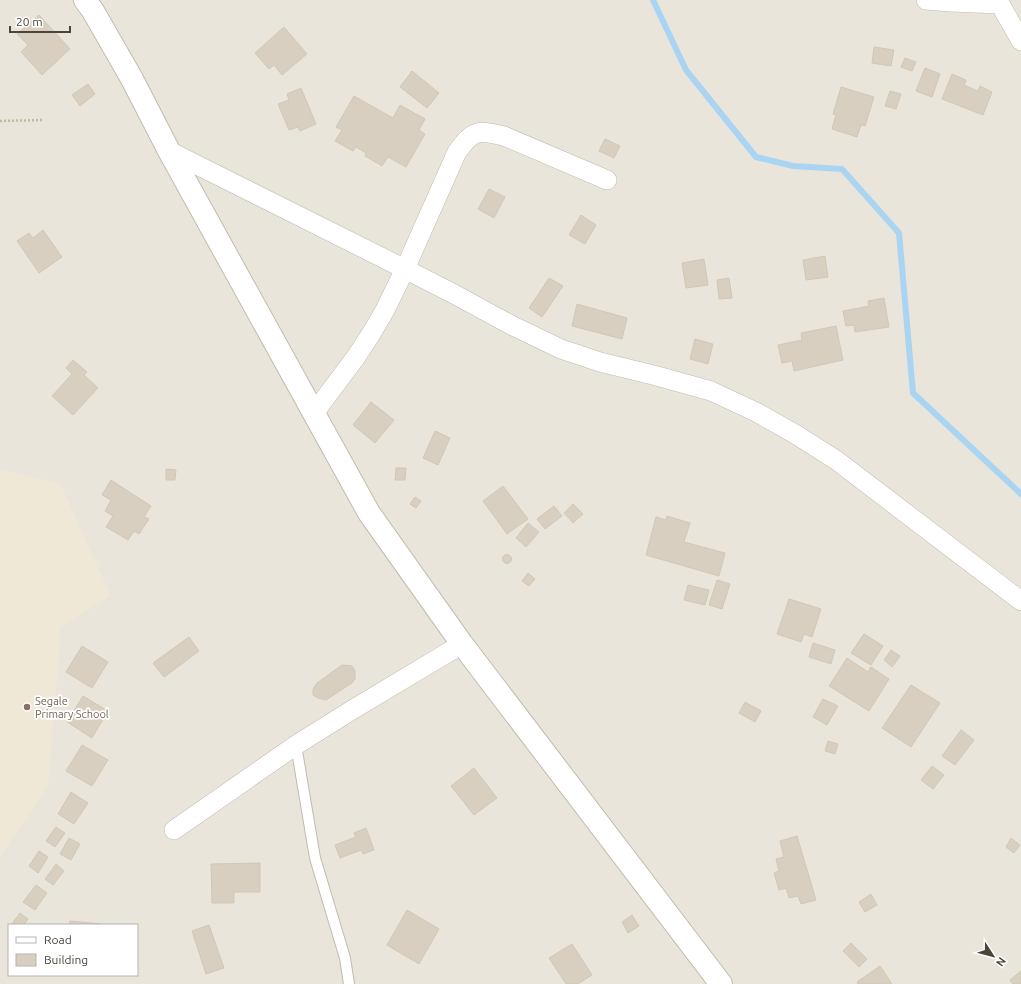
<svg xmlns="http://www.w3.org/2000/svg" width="1021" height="984" font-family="Ubuntu,sans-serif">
<rect width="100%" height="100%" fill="#f6f3ec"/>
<!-- residential -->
<path fill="#eae5da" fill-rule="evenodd" d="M0,0H1021V984H0ZM9,925H137V975H9Z"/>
<!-- education -->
<path fill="#efe8d6" d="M0,470L60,483L111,596L61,627L48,786L0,857Z"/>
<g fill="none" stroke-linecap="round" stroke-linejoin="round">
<!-- stream -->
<path stroke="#a9d4f2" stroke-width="6" d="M653,0L686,70L756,157L793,166L842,169L899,233L913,393L1021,494"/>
</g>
<!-- building -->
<path fill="#d8cfc1" stroke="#d3c7b4" d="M39,15L70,49L42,75L21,52L28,45L17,34Z
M284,27L307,54L282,75L274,65L269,69L255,53Z
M874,47L894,50L891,66L872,63Z
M905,58L916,62L912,71L901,67Z
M925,68L940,74L932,97L916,91Z
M412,71L439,93L427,108L400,87Z
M952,74L966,80L964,85L978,91L980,86L992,92L983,115L942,99Z
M88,84L95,94L80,106L72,95Z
M841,87L874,97L865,126L861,125L857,137L832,129L836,115L833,114Z
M301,88L316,124L300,131L298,127L289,130L278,104L289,100L287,94Z
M890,91L901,94L896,109L885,106Z
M354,96L393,118L400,105L425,119L419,130L425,134L406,167L388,157L382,166L365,156L366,153L356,147L353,151L335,141L342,130L336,127Z
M605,139L620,146L614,158L599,151Z
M489,189L505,197L494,218L478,209Z
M581,215L596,225L585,244L569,235Z
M43,230L62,257L39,273L17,241L29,233L33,238Z
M825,256L828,277L806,280L803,260Z
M704,259L708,285L686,288L682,263Z
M549,278L563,286L542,317L529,308Z
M729,278L732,298L719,299L717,280Z
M884,298L889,327L855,332L854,325L846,326L843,311L869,306L868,301Z
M577,304L627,318L622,339L572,326Z
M836,326L843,360L794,371L792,361L782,363L778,345L802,340L801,333Z
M695,339L713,344L708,364L690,359Z
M73,360L87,372L84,375L98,388L73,415L52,396L72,374L66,368Z
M371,402L394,420L375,443L353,425Z
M435,431L450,438L438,465L423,458Z
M396,468H406L405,480H395Z
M166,469L176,470L175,480H166Z
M111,480L151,506L144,517L149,519L139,534L134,531L128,540L106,527L113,516L105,511L111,500L102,495Z
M503,486L528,519L507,534L483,501Z
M415,497L421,501L416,508L410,504Z
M573,504L583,514L573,523L564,513Z
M554,506L562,516L545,529L537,519Z
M667,516L690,523L684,542L725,553L719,576L646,555L656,517L666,520Z
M528,523L539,532L526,547L516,538Z
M502.5 559a4.5 4.5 0 1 1 9 0a4.5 4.5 0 1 1-9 0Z
M528,573L535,579L529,586L522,581Z
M717,580L730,584L722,609L709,605Z
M688,585L709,590L705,605L684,600Z
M789,599L821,609L812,637L804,634L801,642L777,634Z
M864,634L883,646L871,665L851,653Z
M189,637L199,651L164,677L153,663Z
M813,643L835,650L831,664L809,657Z
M82,646L108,662L92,688L66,672Z
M891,650L900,656L892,667L884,660Z
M847,658L868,672L871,667L889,679L869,711L829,686Z
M342,665L352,666L355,671V679L352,683L326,700L318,698L313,695V689L317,683Z
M911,685L940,703L911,747L882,728Z
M83,696L108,711L92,738L67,722Z
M823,699L838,706L827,725L813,717Z
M745,702L761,711L755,722L739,713Z
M961,730L974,740L955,765L942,756Z
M828,741L838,744L835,754L825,751Z
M82,745L108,760L92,786L66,771Z
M932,766L944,775L933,789L921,780Z
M474,768L497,798L474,815L451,786Z
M71,792L88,803L74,824L58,814Z
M56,827L65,833L55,847L46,841Z
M366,828L374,850L363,854L361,850L340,858L335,845L356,837L354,833Z
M797,836L816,900L801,904L798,896L789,898L786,888L779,890L774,873L779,871L776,859L784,857L780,841Z
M69,838L80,844L71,860L60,854Z
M1011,838L1020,845L1014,853L1006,847Z
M39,851L48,857L38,873L29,866Z
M260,863V892H234V903H212L211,864Z
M56,864L64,871L53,885L45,879Z
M36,885L47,893L35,910L23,902Z
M871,894L877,905L865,912L859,902Z
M407,910L439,929L419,964L387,945Z
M20,913L28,919L24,925H11Z
M632,915L639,926L628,933L622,922Z
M70,921L101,924V925H69Z
M209,925L224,968L206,974L192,931Z
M851,943L867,959L859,967L843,951Z
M572,944L592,975L578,984H566L549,958Z
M880,966L892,984H858L857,982Z
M1021,971V984H1013L1010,980Z"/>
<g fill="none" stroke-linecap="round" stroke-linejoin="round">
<defs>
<path id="service" d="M296,745L315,858L345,958L349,984"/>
<path id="minor" d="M926,0L951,2L1000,4
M999,0L1000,4L1021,41
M169,151L405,269L454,294L511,325L561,349L600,362L657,376L711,391L756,412L795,434L836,460L1021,601
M314,413L356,357L371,334L385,310L405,269L457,152C474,129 477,130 504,136L607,180
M174,830L296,745L352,710L462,644"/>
<path id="tertiary" d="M85,0L93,11L132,79L169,151L369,513L462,644L721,984"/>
</defs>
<!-- service casing -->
<use href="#service" stroke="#c2bbae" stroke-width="12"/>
<!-- minor casing -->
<use href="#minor" stroke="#c2bbae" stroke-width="20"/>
<!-- tertiary casing -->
<use href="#tertiary" stroke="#c2bbae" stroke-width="24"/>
<!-- path -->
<path stroke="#c4b79f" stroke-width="2.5" stroke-dasharray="2 2" stroke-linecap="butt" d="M0,121L42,120"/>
<!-- service -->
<use href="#service" stroke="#fff" stroke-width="10"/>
<!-- minor -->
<use href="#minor" stroke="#fff" stroke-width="19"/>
<!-- tertiary -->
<use href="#tertiary" stroke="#fff" stroke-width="22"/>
</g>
<!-- markers -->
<circle fill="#8d6e63" stroke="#fff" stroke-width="1.5" cx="27" cy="707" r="4"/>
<g text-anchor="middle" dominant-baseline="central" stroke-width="3.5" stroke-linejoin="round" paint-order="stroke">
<!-- education labels -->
<g font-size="11" fill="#785e54" stroke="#fff" text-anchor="start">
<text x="35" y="701">Segale<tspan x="35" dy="13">Primary School</tspan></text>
</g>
</g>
<!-- legend -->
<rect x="8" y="924" width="130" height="52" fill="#ffffff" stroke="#b7b4b0"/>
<rect x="16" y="937" width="20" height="6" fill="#ffffff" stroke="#b7b4b0"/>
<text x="44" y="944" font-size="12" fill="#4b4439">Road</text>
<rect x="16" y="954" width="20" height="12" fill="#d8cfc1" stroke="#b7b4b0"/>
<text x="44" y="964" font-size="12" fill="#4b4439">Building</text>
<!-- north arrow -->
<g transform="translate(993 956) rotate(126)" stroke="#ffffff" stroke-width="3" paint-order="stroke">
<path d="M0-3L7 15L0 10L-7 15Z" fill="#4b4439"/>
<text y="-6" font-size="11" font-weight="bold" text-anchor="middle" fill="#4b4439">N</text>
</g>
<!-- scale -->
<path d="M10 26v6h60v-6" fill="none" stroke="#4b4439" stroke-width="2"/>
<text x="16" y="26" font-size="12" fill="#4b4439" stroke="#ffffff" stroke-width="3" paint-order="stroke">20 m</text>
</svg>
